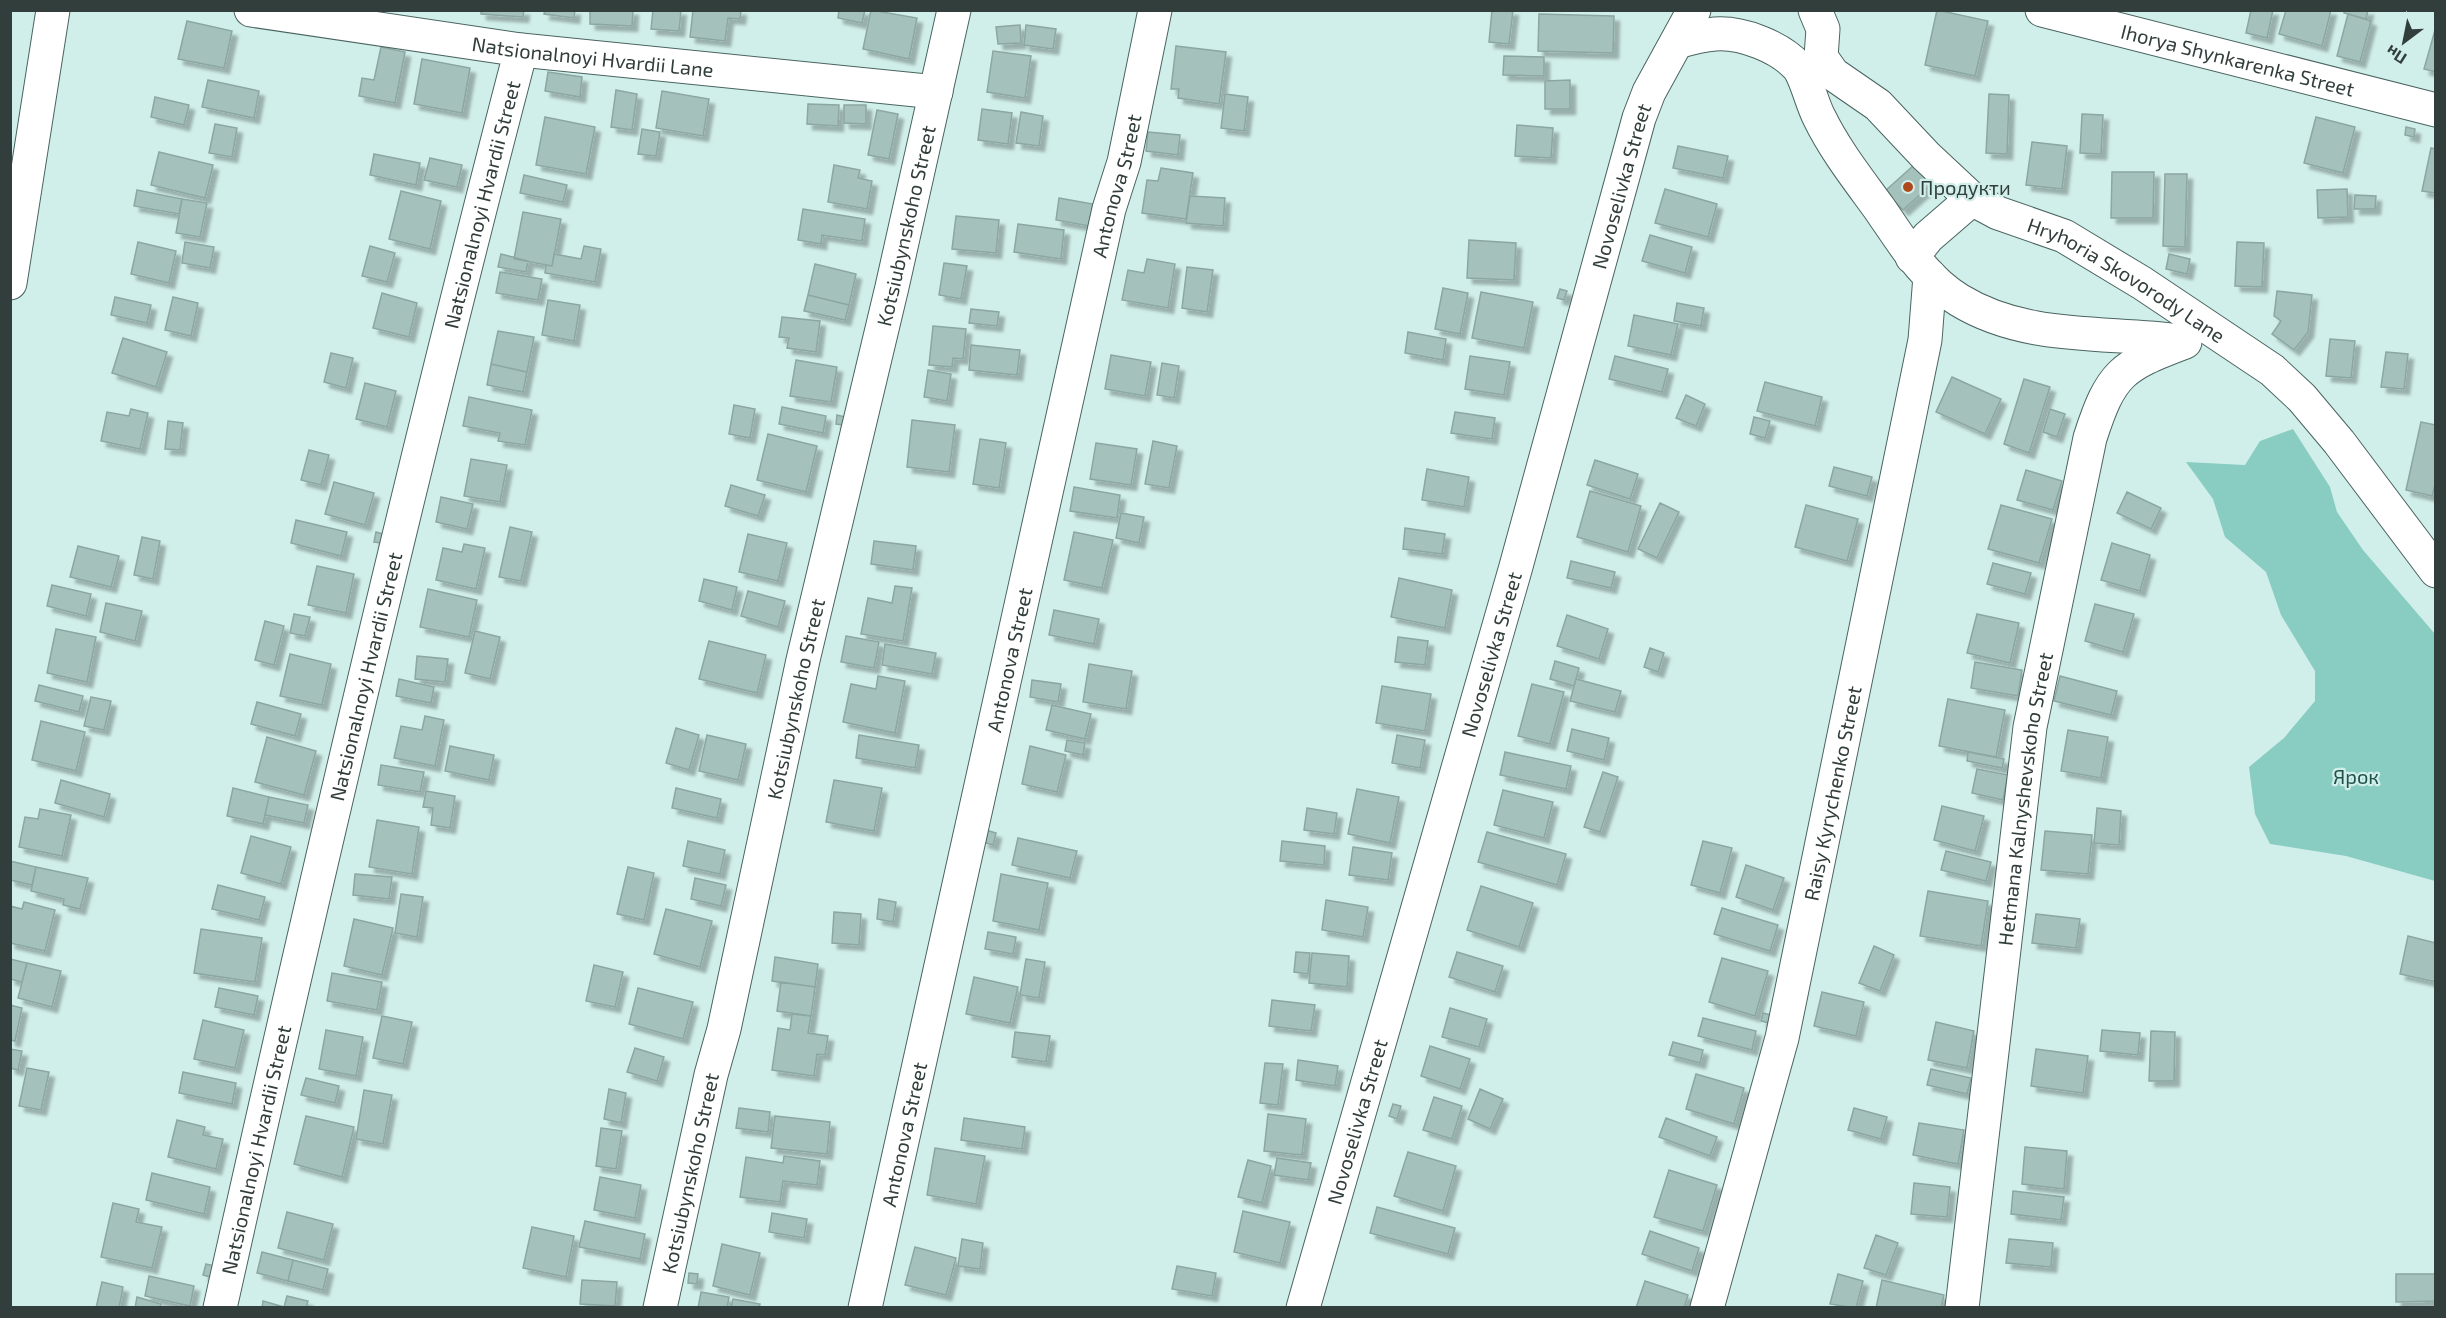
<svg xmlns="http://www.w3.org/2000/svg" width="2446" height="1318" font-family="'Exo 2',sans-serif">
<defs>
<filter id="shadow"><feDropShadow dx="5.5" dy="5.5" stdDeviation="1.5" flood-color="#0004"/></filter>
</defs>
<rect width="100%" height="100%" fill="#d1efea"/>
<!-- green -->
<path fill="#89ccc1" d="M2293,429L2330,487L2337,512L2363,550L2435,634V881L2346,856L2270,844L2255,814L2249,767L2284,738L2315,701V671L2281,615L2266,572L2225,537L2213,499L2186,462L2245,465L2260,441Z"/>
<!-- building -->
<path fill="#a4c1bc" stroke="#8ca7a3" stroke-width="1.5" filter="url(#shadow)" d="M481,10H524L523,17L481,14Z
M545,10H575L574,18L544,14Z
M590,10H633L632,26L590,24Z
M653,10H681L679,31L651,29Z
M693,10H741L740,19L728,18L725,41L690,37Z
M839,10H865L862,23L838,18Z
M871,10L917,18L909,59L863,49Z
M1492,10H1513L1509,44L1489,42Z
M1937,10L1988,21L1975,76L1925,65Z
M2251,10H2273L2267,38L2246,33Z
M2286,10H2331L2322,46L2279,34Z
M2344,10H2368L2366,19L2344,13Z
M1539,14L1614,16L1613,53L1538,51Z
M2348,14L2371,21L2360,62L2337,56Z
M187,21L232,31L224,68L178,59Z
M1020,25L1021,43L998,44L996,27Z
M1026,25L1056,29L1053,49L1024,45Z
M2435,30H2436V72L2424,69Z
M1176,46L1226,52L1219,104L1178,98L1179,89H1171Z
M381,47L405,52L395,103L359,96L362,78L374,80Z
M993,51L1031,56L1025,98L987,92Z
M1504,56L1544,57V76L1503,75Z
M422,59L470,68L462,113L414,104Z
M548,72L582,77L580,97L545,91Z
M208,80L259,91L254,118L202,107Z
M1570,80V109H1545V81Z
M616,90L637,94L632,130L611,127Z
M662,91L709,99L703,136L656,128Z
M1225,94L1248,97L1244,131L1221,128Z
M1989,94L2009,95L2007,154L1986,153Z
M155,97L189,105L184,125L151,117Z
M808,104L839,105L838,126L807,124Z
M844,105H866V124L844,123Z
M982,109L1012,113L1008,144L978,140Z
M877,110L898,114L889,159L868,155Z
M1021,112L1043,116L1039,146L1016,143Z
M2082,114L2103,115L2101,154L2080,153Z
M545,117L595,127L586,174L536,165Z
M2316,117L2355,127L2343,173L2304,163Z
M215,124L237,128L232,157L209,153Z
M1517,125L1553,128L1551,158L1515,156Z
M2406,127L2415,129L2414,137L2405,135Z
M642,129L660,132L656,156L638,154Z
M1148,132L1180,135L1178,155L1146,151Z
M2032,142L2067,146L2062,189L2026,185Z
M1678,146L1728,156L1723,178L1673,168Z
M2431,148L2436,149V193L2422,191Z
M159,152L213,165L205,198L151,185Z
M374,154L420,163L416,185L370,175Z
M430,158L462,165L457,187L424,180Z
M834,165L860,170L858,178L872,181L867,209L828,202Z
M1914,165L1932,184L1903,210L1885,191Z
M1161,168L1193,173L1186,219L1142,213L1147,180L1158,181Z
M2112,172H2154L2153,218H2111Z
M2165,174H2187L2185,247L2163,246Z
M524,175L567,185L563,202L520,193Z
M1665,189L1717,204L1708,237L1655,223Z
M2347,189L2348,217L2318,218L2317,190Z
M137,190L182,199L179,214L134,206Z
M401,191L441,201L430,249L389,239Z
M2355,195L2376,196L2375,209H2354Z
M1190,196L1225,198L1223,226L1186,223Z
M1059,198L1093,204L1089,226L1056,220Z
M182,199L207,203L200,237L176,233Z
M803,209L865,219L862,241L822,235L821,244L798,240Z
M523,212L561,219L552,266L514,259Z
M956,216L999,220L996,253L952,249Z
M1018,224L1064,230L1061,259L1014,252Z
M1650,235L1692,247L1685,273L1642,261Z
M1469,240L1516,243L1514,280L1467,278Z
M138,242L176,251L169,283L131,274Z
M185,242L214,247L210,268L182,263Z
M2237,242L2264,243L2262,287L2235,286Z
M370,246L395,253L387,282L362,276Z
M584,246L601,249L595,282L545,273L546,265L552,266L554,254L581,259Z
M501,254L528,261L526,272L498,267Z
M2169,254L2190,259L2187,274L2166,269Z
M1147,259L1175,264L1168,308L1122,300L1128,270L1144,273Z
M944,263L967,266L961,299L939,295Z
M815,264L856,274L849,305L808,295Z
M1187,267L1213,270L1207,312L1182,308Z
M500,272L542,279L538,300L496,293Z
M1443,288L1468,293L1460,334L1435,329Z
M1560,289L1567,291L1564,300L1557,298Z
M2277,291L2312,295L2308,332L2294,350L2272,334L2281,321L2274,316Z
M1481,292L1533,302L1524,348L1472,338Z
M382,293L417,303L409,337L373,328Z
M808,295L849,305L845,320L804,311Z
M115,297L151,305L147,323L111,315Z
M173,297L198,303L191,336L165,330Z
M548,300L580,305L574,341L542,335Z
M1677,303L1704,308L1701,326L1674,321Z
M971,309L999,312L997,326L969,323Z
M1634,315L1678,324L1671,355L1628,346Z
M782,317L820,321L816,352L787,348L789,338L779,337Z
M933,326L966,329L963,359L953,358L952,367L929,365Z
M498,331L534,337L527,372L491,364Z
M1408,332L1446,339L1443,360L1405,353Z
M123,338L167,352L156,387L112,373Z
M2330,339L2355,341L2351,378L2326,376Z
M971,345L1020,350L1017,375L969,370Z
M2386,352L2408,354L2404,389L2381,387Z
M331,353L353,358L346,388L324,382Z
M1111,355L1151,362L1145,396L1105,389Z
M1470,356L1510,362L1504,395L1465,389Z
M1615,356L1668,369L1662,392L1609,379Z
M796,360L837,367L831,402L790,396Z
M1162,363L1179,366L1174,398L1157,395Z
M491,364L527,372L523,392L487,385Z
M928,370L951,374L947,401L924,397Z
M1952,377L2001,399L1985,434L1936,412Z
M2024,379L2050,387L2029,453L2004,444Z
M1765,382L1822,397L1815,426L1757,411Z
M365,383L396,391L387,427L356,419Z
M1686,395L1705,404L1696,426L1676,418Z
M469,397L532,410L525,445L498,441L500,433L463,426Z
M734,405L755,409L750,438L729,434Z
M782,407L826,416L823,433L779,424Z
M131,409L148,413L140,449L101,441L107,412L129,416Z
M2050,409L2065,414L2057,437L2043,432Z
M1455,412L1495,418L1492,439L1451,433Z
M837,415L845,417L843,425L836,424Z
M1754,417L1770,421L1765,438L1750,434Z
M912,420L955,425L949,472L907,467Z
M168,421L183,423L180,450L165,449Z
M2421,422L2436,425V481L2432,496L2406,490Z
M768,434L817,446L806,492L757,480Z
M980,439L1006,443L999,488L973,484Z
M1153,441L1177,446L1169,488L1145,484Z
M1096,443L1137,449L1131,485L1090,479Z
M309,450L329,455L321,485L301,480Z
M471,459L507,465L500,502L464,496Z
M1595,460L1638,474L1630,499L1587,485Z
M1834,467L1872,477L1867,496L1829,486Z
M1427,469L1469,477L1464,507L1422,500Z
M2026,470L2062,481L2053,510L2017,500Z
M334,482L374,493L365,525L325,514Z
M731,485L765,495L758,516L725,506Z
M1074,487L1120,495L1117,518L1070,511Z
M1590,491L1641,506L1628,552L1577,537Z
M2127,492L2161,508L2151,529L2117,513Z
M441,497L473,504L467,529L436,522Z
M1660,503L1679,512L1657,558L1638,549Z
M1806,505L1858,519L1847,561L1795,547Z
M2001,505L2052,519L2039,563L1988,549Z
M1121,513L1144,517L1139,543L1116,538Z
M296,520L347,532L341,556L291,543Z
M510,527L532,532L521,581L499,577Z
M1405,528L1445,534L1442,554L1403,549Z
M376,532L383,534L381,543L374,542Z
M1074,532L1113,540L1102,588L1064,580Z
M748,534L787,543L778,581L739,572Z
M142,537L160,541L153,579L134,575Z
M874,541L916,546L913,570L871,564Z
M2112,543L2150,555L2140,591L2101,580Z
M464,544L485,548L476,589L436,580L443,548L462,552Z
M78,546L119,556L111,587L70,577Z
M1571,561L1615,572L1611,588L1567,578Z
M1993,563L2031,573L2025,594L1987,584Z
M317,566L354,574L346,613L308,605Z
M1399,578L1452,590L1445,628L1391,617Z
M704,579L737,587L732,610L699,601Z
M52,585L91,594L86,616L47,606Z
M895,586L912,588L903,641L861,634L868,598L892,603Z
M428,589L477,600L469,637L420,627Z
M748,591L785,601L778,627L741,616Z
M106,603L142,611L135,641L100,632Z
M2095,604L2134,614L2123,652L2085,641Z
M1054,610L1099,619L1094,644L1049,635Z
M294,614L310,617L305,636L290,633Z
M1977,614L2019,623L2010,663L1967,653Z
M1567,615L1608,629L1599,659L1557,646Z
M265,621L284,626L274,665L255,660Z
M56,629L96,637L87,682L47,673Z
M475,631L500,637L490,679L465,673Z
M846,636L879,642L874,668L841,662Z
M1398,637L1428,641L1425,665L1395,662Z
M709,641L766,655L757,693L699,679Z
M885,644L936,653L932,674L882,665Z
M1650,648L1664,653L1658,672L1644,667Z
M290,654L331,664L322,705L280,696Z
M417,656L448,659L445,682L415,679Z
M1555,661L1579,668L1574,686L1550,679Z
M1975,662L2022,670L2018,696L1971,688Z
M1089,664L1132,671L1126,709L1083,702Z
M878,676L905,681L895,733L843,722L851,684L876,689Z
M2060,676L2117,691L2111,715L2054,701Z
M399,679L434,687L431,703L396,696Z
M1576,679L1621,691L1615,712L1570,701Z
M1032,680L1061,684L1058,702L1030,697Z
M1532,684L1564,692L1550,744L1518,736Z
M39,685L83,696L79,712L35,701Z
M1382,686L1431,694L1425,731L1376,723Z
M91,697L111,701L104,730L84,726Z
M1948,699L2005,710L1996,757L1939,746Z
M257,702L301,714L295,736L251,724Z
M1052,705L1091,714L1085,739L1046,730Z
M425,716L444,720L435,766L394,758L401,726L422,730Z
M41,721L85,732L76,771L32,760Z
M676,728L699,735L689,770L666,763Z
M1572,729L1609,738L1604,760L1567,751Z
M2068,730L2108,737L2101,778L2061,771Z
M707,735L746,744L738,780L699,771Z
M859,735L919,745L915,768L856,758Z
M1397,735L1425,740L1420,768L1392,763Z
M267,737L316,751L304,795L255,782Z
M1067,740L1085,743L1083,755L1065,751Z
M450,746L494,755L489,780L445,771Z
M1030,746L1066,755L1057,792L1022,784Z
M1505,752L1571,766L1566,789L1500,775Z
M1968,752L2004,759L2002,768L1967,761Z
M381,765L424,772L420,792L378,785Z
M1977,769L2008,775L2003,800L1972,793Z
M1603,772L1618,777L1600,832L1584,827Z
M61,780L110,794L104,817L55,803Z
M834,780L882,788L874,831L826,822Z
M233,788L269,797L263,824L227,816Z
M676,788L721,799L717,818L672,808Z
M1357,789L1399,797L1390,843L1348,834Z
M1503,790L1553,802L1544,838L1494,825Z
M426,791L455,796L450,828L431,825L433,808L423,807Z
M269,797L308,805L304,823L265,815Z
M1942,806L1984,816L1975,851L1934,840Z
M1307,808L1337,813L1334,834L1304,830Z
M2097,808L2121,811L2119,845L2094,843Z
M40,809L71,815L62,856L19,847L25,817L38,819Z
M377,820L419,827L412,874L369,867Z
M986,830L996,833L993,845L983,842Z
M2045,831L2092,835L2088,874L2041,870Z
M1487,832L1566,854L1557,885L1478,862Z
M251,836L291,847L281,884L241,873Z
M1018,838L1077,851L1070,878L1012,865Z
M688,841L725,850L720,874L683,866Z
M1282,841L1325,846L1324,865L1280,861Z
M1703,841L1732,848L1720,893L1691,885Z
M1353,847L1392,853L1388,880L1349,875Z
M1946,851L1991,862L1986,881L1941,870Z
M10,861L36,867L32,885L10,880Z
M1746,865L1784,878L1773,910L1736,897Z
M36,867L88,878L80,909L63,905L64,899L31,891Z
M628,867L654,873L644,920L617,914Z
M355,874L392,877L389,899L353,895Z
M1001,874L1048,883L1039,930L993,921Z
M695,878L726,885L721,906L691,899Z
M218,885L265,897L259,920L212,909Z
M1481,886L1533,903L1519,947L1467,930Z
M1928,891L1988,901L1981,946L1920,936Z
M401,894L423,897L417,937L395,933Z
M879,899L896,902L893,922L877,919Z
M1326,900L1368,907L1363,937L1322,930Z
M24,902L55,910L45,951L10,943V906L22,909Z
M1722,908L1778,925L1770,951L1714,934Z
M666,909L712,921L700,967L654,954Z
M834,912L861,914L859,945L832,943Z
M2036,914L2080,919L2076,948L2032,943Z
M354,919L393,928L382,975L344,966Z
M201,929L262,938L255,982L194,973Z
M988,932L1016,937L1013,954L985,949Z
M2408,936L2436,943V982L2400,974Z
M1874,946L1894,955L1880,991L1859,983Z
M1296,952L1310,953L1308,974L1294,972Z
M1457,952L1503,966L1495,992L1449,977Z
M1312,953L1349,956L1347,987L1309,983Z
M775,957L818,964L815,987L772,981Z
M1722,958L1768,971L1755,1016L1709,1002Z
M10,959L27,963L22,982L10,979Z
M1026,959L1045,962L1039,998L1020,995Z
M27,963L61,971L52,1007L18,998Z
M594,965L623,972L615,1007L586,1001Z
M332,973L382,982L377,1010L327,1001Z
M974,977L1018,987L1010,1023L966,1014Z
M781,982L815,987L811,1016L777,1011Z
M219,988L258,996L254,1015L215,1007Z
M638,988L693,1002L683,1039L629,1024Z
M1822,992L1864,1002L1856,1036L1814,1026Z
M1272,1000L1315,1005L1311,1031L1269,1026Z
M10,1005L22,1008L15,1041L10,1040Z
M1450,1008L1487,1019L1479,1047L1442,1037Z
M1763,1013L1771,1015L1769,1023L1761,1021Z
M792,1014L811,1016L808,1033L828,1036L825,1055L817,1054L814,1076L772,1070L778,1028L790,1030Z
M382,1016L412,1022L403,1064L373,1058Z
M1703,1018L1756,1031L1752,1050L1698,1036Z
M203,1020L244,1030L235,1068L194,1059Z
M1936,1022L1974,1031L1967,1068L1928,1060Z
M326,1030L363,1037L356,1076L319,1069Z
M2102,1030L2140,1033L2138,1055L2100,1051Z
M2151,1031L2175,1032L2174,1081H2149Z
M1015,1032L1050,1036L1046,1062L1012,1057Z
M1673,1042L1703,1050L1700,1063L1669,1055Z
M1430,1046L1470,1059L1460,1089L1421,1076Z
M635,1048L664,1057L657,1081L627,1072Z
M10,1049L22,1051L18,1070L10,1068Z
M2036,1049L2088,1056L2083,1093L2031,1086Z
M1298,1060L1338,1066L1335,1086L1296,1080Z
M1265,1063L1283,1064L1278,1105L1260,1103Z
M27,1068L49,1072L41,1110L19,1106Z
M1931,1069L1971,1078L1967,1094L1927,1085Z
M183,1072L236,1083L232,1104L179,1093Z
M1696,1074L1744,1088L1734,1124L1686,1109Z
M306,1078L339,1086L335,1103L301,1095Z
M609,1089L626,1093L621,1123L604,1119Z
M1480,1089L1503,1099L1490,1129L1468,1119Z
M364,1090L392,1095L383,1144L356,1139Z
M1434,1097L1462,1106L1452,1139L1423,1130Z
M1393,1104L1401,1106L1397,1119L1389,1116Z
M739,1108L770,1112L768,1132L736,1128Z
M1854,1108L1887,1117L1881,1139L1848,1130Z
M1268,1114L1306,1119L1302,1155L1264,1151Z
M306,1116L354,1127L342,1177L294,1164Z
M775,1116L830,1122L827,1154L771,1148Z
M964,1118L1025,1127L1022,1149L961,1140Z
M1666,1118L1717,1137L1710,1156L1659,1137Z
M177,1120L205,1127L203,1135L223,1139L216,1169L168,1157Z
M1919,1123L1964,1130L1958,1164L1913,1155Z
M601,1128L622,1131L616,1169L596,1166Z
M2025,1147L2067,1151L2064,1189L2022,1184Z
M935,1148L985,1156L976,1204L927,1195Z
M1408,1152L1456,1166L1443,1211L1394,1196Z
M784,1156L820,1161L817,1185L783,1181L780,1202L740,1197L746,1157L783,1163Z
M1277,1158L1311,1163L1308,1180L1274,1175Z
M1248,1160L1271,1166L1262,1203L1238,1197Z
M1669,1170L1717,1185L1703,1231L1654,1217Z
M152,1173L210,1187L204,1214L146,1200Z
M600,1177L641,1185L635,1218L594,1210Z
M1914,1183L1950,1187L1947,1217L1911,1214Z
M2013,1191L2064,1197L2061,1220L2011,1214Z
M113,1203L139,1209L136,1222L162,1227L152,1268L101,1257Z
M1377,1207L1455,1228L1448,1254L1370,1233Z
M1243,1211L1290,1222L1280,1263L1234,1252Z
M287,1212L333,1224L324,1260L278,1248Z
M772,1213L807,1219L804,1238L769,1232Z
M585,1221L645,1234L640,1259L579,1247Z
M532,1227L574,1236L566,1277L523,1268Z
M1650,1231L1699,1248L1692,1271L1642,1254Z
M1876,1235L1898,1243L1886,1275L1864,1268Z
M962,1239L983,1243L980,1269L958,1266Z
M2009,1239L2053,1243L2051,1267L2006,1263Z
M722,1244L760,1253L750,1295L713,1286Z
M915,1247L956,1258L946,1295L905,1285Z
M262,1252L293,1260L288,1281L257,1273Z
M293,1260L328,1269L323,1290L288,1281Z
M206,1264L215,1266L213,1278L203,1275Z
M1177,1266L1216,1273L1212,1296L1172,1289Z
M689,1273L698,1274L697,1284L688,1283Z
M1838,1274L1863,1281L1856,1308L1830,1304Z
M2396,1274H2436V1301L2396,1302Z
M149,1276L194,1286L190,1306L145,1296Z
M582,1280L617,1282L615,1306L580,1304Z
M1882,1280L1944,1295L1941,1308H1876Z
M1645,1281L1688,1295L1684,1308H1636Z
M102,1282L123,1287L119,1308H96Z
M701,1292L729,1297L727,1308H698Z
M287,1296L308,1301L306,1308H262L263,1301L284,1307Z
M137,1297L161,1304L160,1308H135Z
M733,1299L760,1304L759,1308H731Z"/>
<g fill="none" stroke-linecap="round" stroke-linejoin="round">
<defs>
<g id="minor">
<path id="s1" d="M251,10L521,50L936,92"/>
<path id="s2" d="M1815,10L1823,29L1821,57L1833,74L1878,105L1926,156L1972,199L1998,213L2064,236L2142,283L2272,370L2302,398L2339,442L2436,571"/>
<path id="s3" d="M2042,10L2436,110"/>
<path d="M1680,41C1691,38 1703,35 1715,34C1742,32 1780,47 1798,67C1806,77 1812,104 1819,117C1835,150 1858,179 1879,208C1902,241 1923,278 1959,300C2026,341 2105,331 2180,341"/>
<path d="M1912,257L1928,237L1972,199"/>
<path d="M10,283L53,10"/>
<path id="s4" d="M220,1308C314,886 412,467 521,50"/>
<path id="s5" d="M660,1308L711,1075L724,1029L803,660L892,287L954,10"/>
<path id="s6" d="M865,1308L1109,209L1124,162L1155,10"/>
<path id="s7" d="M1303,1308L1515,570L1639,118L1649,92L1694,10"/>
<path id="s8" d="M1707,1308L1782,1038L1925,340L1930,276"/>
<path id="s9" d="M1962,1308L2030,727L2090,438C2111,373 2121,366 2185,342"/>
</g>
</defs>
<!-- minor casing -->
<use href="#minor" stroke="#4a6460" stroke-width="35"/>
<!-- minor -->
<use href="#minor" stroke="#fff" stroke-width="33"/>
</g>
<!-- markers -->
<circle fill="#ae491b" stroke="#d1efea" stroke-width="2" cx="1908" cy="187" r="6"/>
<g text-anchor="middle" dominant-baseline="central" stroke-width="4.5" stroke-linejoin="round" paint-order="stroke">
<!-- street labels -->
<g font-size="20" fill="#323e3c" stroke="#d1efea">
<text stroke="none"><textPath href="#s1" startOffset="345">Natsionalnoyi Hvardii Lane</textPath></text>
<text stroke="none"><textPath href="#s3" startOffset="202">Ihorya Shynkarenka Street</textPath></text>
<text stroke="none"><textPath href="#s6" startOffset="1150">Antonova Street</textPath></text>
<text stroke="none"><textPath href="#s7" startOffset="1166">Novoselivka Street</textPath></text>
<text stroke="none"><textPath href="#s4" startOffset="1134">Natsionalnoyi Hvardii Street</textPath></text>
<text stroke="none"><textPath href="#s5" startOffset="1110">Kotsiubynskoho Street</textPath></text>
<text stroke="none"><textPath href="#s2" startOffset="432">Hryhoria Skovorody Lane</textPath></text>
<text stroke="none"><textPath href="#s7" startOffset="680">Novoselivka Street</textPath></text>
<text stroke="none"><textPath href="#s6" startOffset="664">Antonova Street</textPath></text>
<text stroke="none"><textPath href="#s4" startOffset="648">Natsionalnoyi Hvardii Street</textPath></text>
<text stroke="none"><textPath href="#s5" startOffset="624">Kotsiubynskoho Street</textPath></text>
<text stroke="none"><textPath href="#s8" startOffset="530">Raisy Kyrychenko Street</textPath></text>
<text stroke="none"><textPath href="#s9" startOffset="513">Hetmana Kalnyshevskoho Street</textPath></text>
<text stroke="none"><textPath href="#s7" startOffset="194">Novoselivka Street</textPath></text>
<text stroke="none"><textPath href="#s6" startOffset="178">Antonova Street</textPath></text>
<text stroke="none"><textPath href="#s4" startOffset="162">Natsionalnoyi Hvardii Street</textPath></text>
<text stroke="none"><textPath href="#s5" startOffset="138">Kotsiubynskoho Street</textPath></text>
</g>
<!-- poi labels -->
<g font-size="20" fill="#323e3c" stroke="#d1efea" text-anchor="start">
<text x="1920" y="187">Продукти</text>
</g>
<!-- park labels -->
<g font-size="20" fill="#20524c" stroke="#d1efea">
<text x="2356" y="776">Ярок</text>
</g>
</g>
<!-- border -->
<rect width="2446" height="1318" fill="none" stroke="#323e3c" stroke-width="24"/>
<!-- north arrow -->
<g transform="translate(2404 42) rotate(212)" stroke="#d1efea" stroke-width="4.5" paint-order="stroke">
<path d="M0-4.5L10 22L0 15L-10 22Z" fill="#323e3c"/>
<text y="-9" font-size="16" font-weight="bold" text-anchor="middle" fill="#323e3c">Пн</text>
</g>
</svg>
